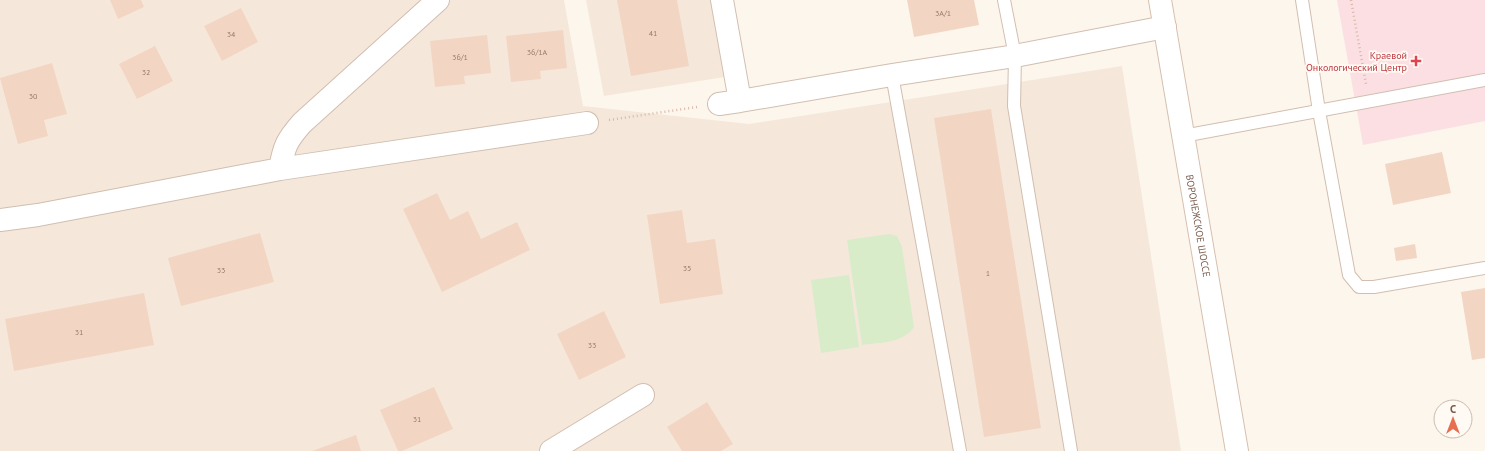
<svg xmlns="http://www.w3.org/2000/svg" width="1485" height="451" font-family="'PT Sans',sans-serif">
<rect width="100%" height="100%" fill="#fdf6ec"/>
<!-- residential -->
<path fill="#f5e8da" d="M0,0H564L583,106L749,124L1122,66L1181,451H0Z
M586,0H732L744,74L604,96Z"/>
<!-- medical -->
<path fill="#fbdfe3" d="M1337,0H1485V121L1363,145Z"/>
<!-- green -->
<path fill="#d8ecc9" d="M889,234L897,236L902,247L914,327C902,344 881,342 862,345L847,240Z
M849,275L859,347L821,353L811,280Z"/>
<!-- building -->
<path fill="#f3d5c3" d="M110,0H141L144,7L118,19Z
M617,0H677L689,66L631,76Z
M907,0H974L979,25L914,37Z
M241,8L258,42L222,61L204,26Z
M563,30L567,68L540,71L541,79L511,82L506,36Z
M487,35L491,73L464,76L465,84L435,87L430,41Z
M155,46L173,81L137,99L119,64Z
M52,63L67,114L44,120L48,136L18,144L0,78Z
M991,109L1041,428L984,437L934,118Z
M1442,152L1451,193L1393,205L1385,164Z
M437,193L450,220L468,211L481,239L517,222L530,250L442,292L403,209Z
M682,210L687,243L715,239L723,294L660,304L647,215Z
M260,233L274,282L181,306L168,258Z
M1415,244L1417,258L1396,261L1394,248Z
M1485,288V358L1472,360L1461,292Z
M144,293L154,345L14,371L5,319Z
M604,311L626,357L579,380L557,334Z
M434,387L453,429L402,451H398L380,410Z
M707,402L733,444L721,451H682L667,427Z
M356,435L361,451H312Z"/>
<g fill="none" stroke-linecap="round" stroke-linejoin="round">
<defs>
<path id="lane" d="M1004,0L1015,56L1014,106L1071,451
M1302,0L1319,111
M892,75L960,451
M1319,111L1349,275L1359,287H1374L1485,268
M1183,136L1485,80"/>
<path id="street" d="M722,0L740,101L892,75L1015,56L1165,27
M719,104L740,101
M280,169C284,146 287,140 302,123L438,0
M0,220L38,215L280,169L587,123
M551,451L643,395"/>
<g id="secondary">
<path id="s1" d="M1160,0L1237,451"/>
</g>
</defs>
<!-- lane casing -->
<use href="#lane" stroke="#d1beb0" stroke-width="14"/>
<!-- street casing -->
<use href="#street" stroke="#d1beb0" stroke-width="24"/>
<!-- secondary casing -->
<use href="#secondary" stroke="#d6c0b0" stroke-width="24"/>
<!-- path -->
<path stroke="#d9b8a5" stroke-width="2.5" stroke-dasharray="1 3" stroke-linecap="butt" d="M1351,0L1366,84
M609,120L697,107"/>
<!-- lane -->
<use href="#lane" stroke="#fff" stroke-width="12"/>
<!-- street -->
<use href="#street" stroke="#fff" stroke-width="22"/>
<!-- secondary -->
<use href="#secondary" stroke="#fff" stroke-width="22"/>
</g>
<!-- markers -->
<path fill="#e0444e" stroke="#fffaf3" stroke-width="1.5" d="M1414 55h4v4h4v4h-4v4h-4v-4h-4v-4h4z"/>
<g text-anchor="middle" dominant-baseline="central" stroke-width="3.5" stroke-linejoin="round" paint-order="stroke">
<!-- number labels -->
<g font-size="8" fill="#987a6a">
<text x="943" y="13">3А/1</text>
<text x="653" y="33">41</text>
<text x="231" y="34">34</text>
<text x="537" y="52">36/1А</text>
<text x="460" y="57">36/1</text>
<text x="146" y="72">32</text>
<text x="33" y="96">30</text>
<text x="687" y="268">35</text>
<text x="221" y="270">33</text>
<text x="988" y="273">1</text>
<text x="79" y="332">31</text>
<text x="592" y="345">33</text>
<text x="417" y="419">31</text>
</g>
<!-- health labels -->
<g font-size="10" fill="#be3a42" stroke="#fffaf3" text-anchor="end">
<text x="1407" y="55">Краевой<tspan x="1407" dy="12">Онкологический Центр</tspan></text>
</g>
<!-- street labels -->
<g font-size="10" fill="#7a5c4d" stroke="#fffaf3">
<text stroke="none"><textPath href="#s1" startOffset="229">ВОРОНЕЖСКОЕ ШОССЕ</textPath></text>
</g>
</g>
<!-- north arrow -->
<g transform="translate(1453 419)"><circle r="19" fill="#fffaf3" stroke="#cabbb1"/>
<path d="M0-3L7 15L0 10L-7 15Z" fill="#e76f51"/>
<text y="-6" font-size="11" font-weight="bold" text-anchor="middle" fill="#7a5c4d">С</text>
</g>
</svg>
